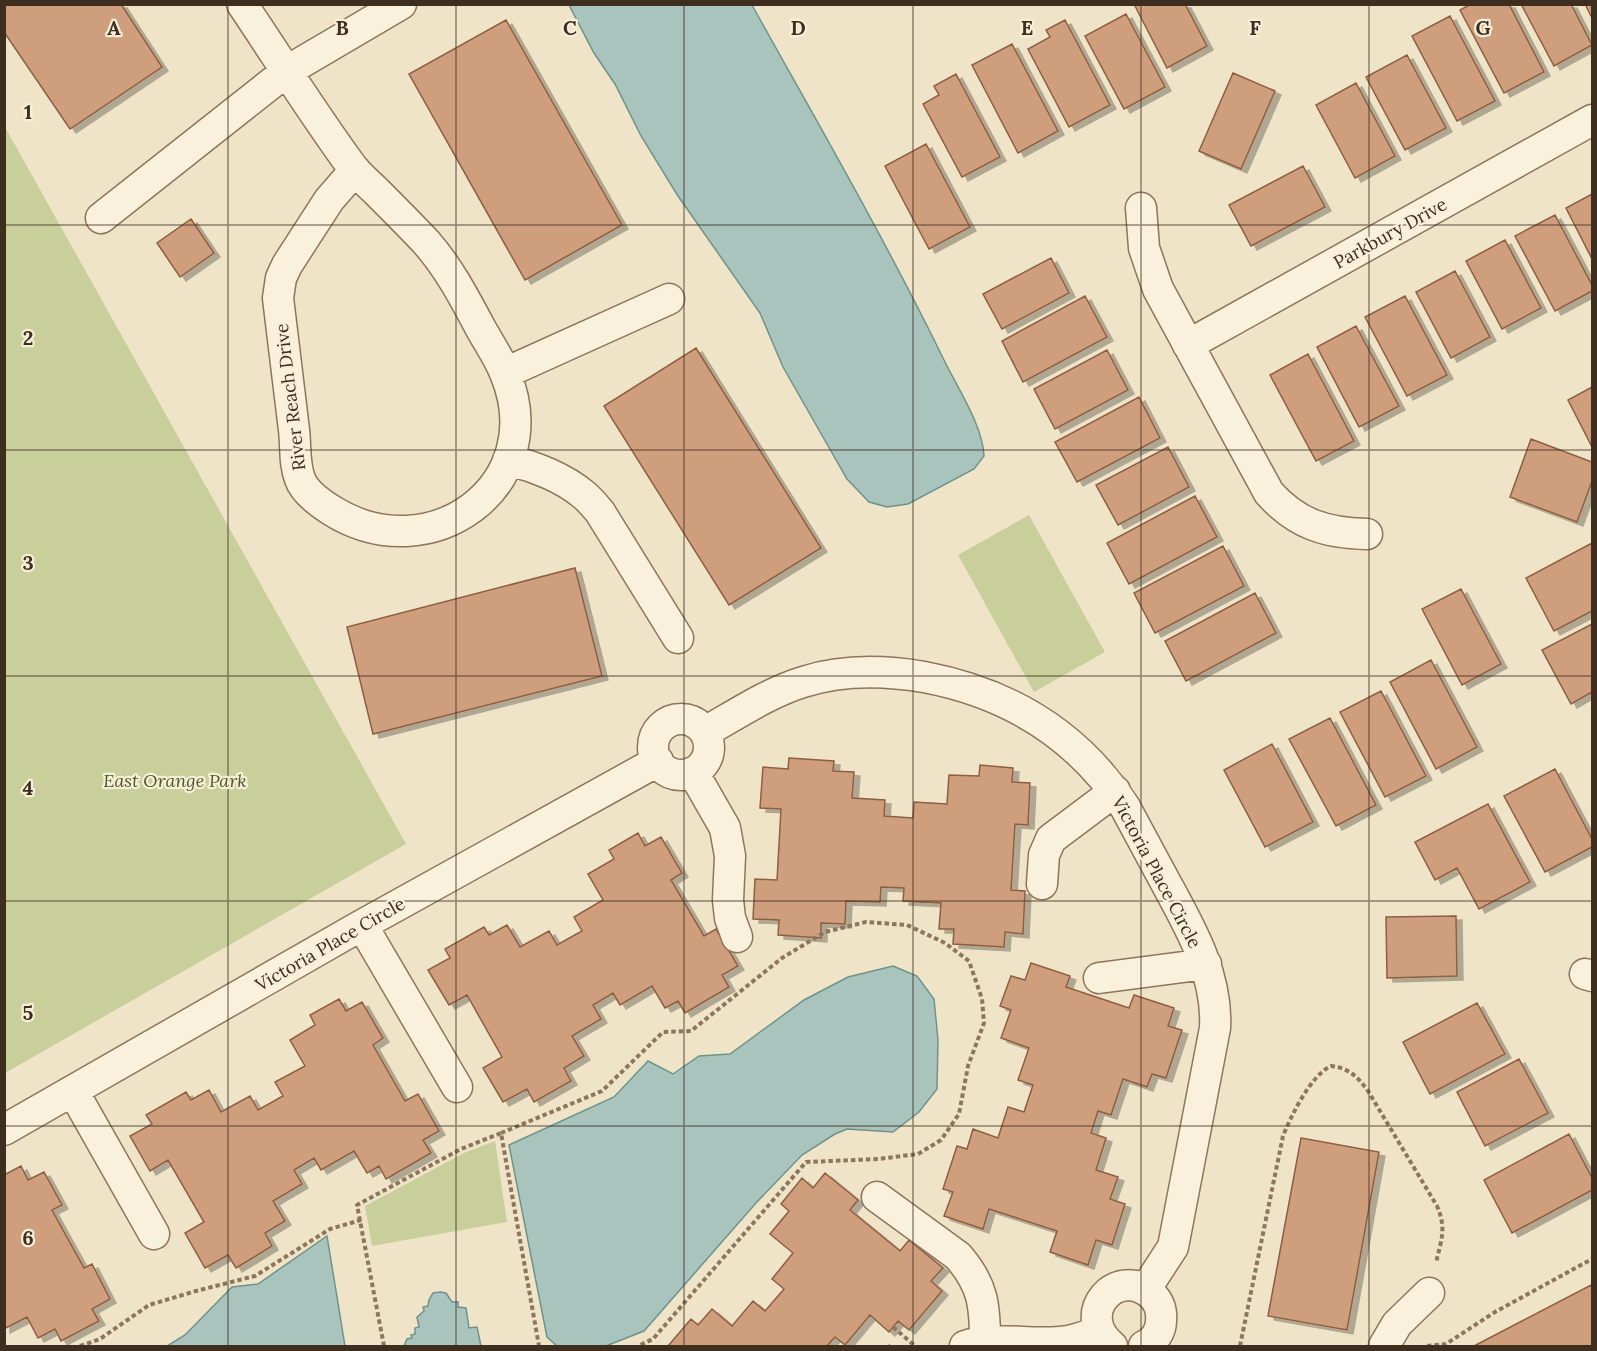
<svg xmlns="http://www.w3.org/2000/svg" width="1597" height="1351" font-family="Lora,serif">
<defs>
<filter id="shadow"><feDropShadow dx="6" dy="4" stdDeviation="0" flood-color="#0004"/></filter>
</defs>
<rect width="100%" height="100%" fill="#f0e4c8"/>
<!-- green -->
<path fill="#c9cf9b" d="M5,127L406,844L5,1073H4Z
M1029,515L1105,652L1034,692L958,555Z
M495,1141L507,1222L372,1246L365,1206L464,1153Z"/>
<!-- water -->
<path fill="#a9c4bc" stroke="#6f938a" stroke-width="1.5" d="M569,5H752C817,122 885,239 944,360C957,387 983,426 984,456L974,469L908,504L887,507L869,502L847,479L783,367L760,313L678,196L641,136L615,84L594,53Z
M893,966L917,976L934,999L938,1040L937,1089L919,1112L893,1132L847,1129L835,1134L802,1155L756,1203L644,1331L606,1346H557L547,1337L509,1145L614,1097L648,1061L673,1074L699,1056L730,1054L804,1000L848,977Z
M327,1236L345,1346H167L185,1335L232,1287L258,1284Z
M440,1292L446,1293L452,1302H458V1307L466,1308L469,1328L477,1327L481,1346H404L407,1339L412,1338L411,1335L415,1334V1328L419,1327L417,1317L424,1311L423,1307L428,1306L429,1300L433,1293Z"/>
<!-- building -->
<path fill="#cf9f7d" stroke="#8d5f41" stroke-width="1.5" filter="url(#shadow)" d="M4,4H121L162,67L70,129L4,32Z
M1134,4H1185L1207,46L1167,68Z
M1471,4H1509L1544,72L1504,93L1460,10Z
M1521,4H1571L1592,45L1554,66Z
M1585,4H1592V18Z
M1126,14L1165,87L1124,109L1085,36Z
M1450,16L1495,101L1457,121L1412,36Z
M506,20L622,225L525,280L409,74Z
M1065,20L1110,105L1069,127L1028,49L1050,37L1046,30Z
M1012,44L1058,131L1018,153L972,65Z
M1407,55L1446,128L1405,150L1366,77Z
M1233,73L1275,91L1241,169L1199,151Z
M956,74L1000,157L962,177L923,104L939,95L934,86Z
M1356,83L1395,156L1355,178L1316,105Z
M926,144L970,227L929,249L885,166Z
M1303,166L1325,207L1251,246L1229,205Z
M1592,194V259L1566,208Z
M1555,215L1592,285V291L1555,311L1515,236Z
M191,219L214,253L180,277L157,243Z
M1505,240L1541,308L1502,329L1466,261Z
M1051,258L1069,293L1002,329L983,294Z
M1455,271L1490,337L1451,358L1416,292Z
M1085,296L1107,337L1023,382L1002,341Z
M1405,296L1447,375L1407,396L1365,317Z
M1356,326L1399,406L1359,427L1317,347Z
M696,348L821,548L729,605L604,406Z
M1107,350L1128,390L1055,429L1034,389Z
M1308,354L1354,441L1316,461L1270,375Z
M1592,387V447L1568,400Z
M1139,397L1160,438L1077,482L1055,442Z
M1531,439L1592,462V481L1577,522L1510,497Z
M1168,447L1189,487L1118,525L1096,485Z
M1195,496L1217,537L1129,584L1107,543Z
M1592,543V611L1554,631L1526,578Z
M1223,546L1244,586L1155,633L1134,593Z
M575,568L602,676L373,734L347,627Z
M1461,589L1501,664L1462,685L1422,609Z
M1255,593L1276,633L1186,681L1165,641Z
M1592,624V692L1571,704L1542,650Z
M1431,660L1477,747L1436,769L1390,682Z
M1381,691L1426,776L1385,797L1340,712Z
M1330,718L1376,805L1336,826L1289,739Z
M1272,744L1313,822L1265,847L1224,770Z
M789,758L834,761L833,771L854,772L852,798L885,800L884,816L913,818L914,802L947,804L949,775L979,776L980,765L1013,768L1012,782L1030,783L1028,825L1015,824L1011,890L1025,891L1023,934L1005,932L1004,947L953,944L954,929H939L941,903L903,901L904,888L881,887L880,902L846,901L845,924L821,923V938L778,935L779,920L753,919L755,879L777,880L781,809L760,808L763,767L788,769Z
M1555,769L1592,839V847L1545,872L1504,796Z
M1488,804L1530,882L1479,909L1457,868L1435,880L1415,842Z
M638,833L645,846L661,837L682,873L671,880L704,936L716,929L738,966L722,975L729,987L685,1013L678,1001L665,1008L652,986L620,1005L613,993L593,1005L601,1019L572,1036L584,1056L564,1068L571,1081L534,1102L527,1089L503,1102L483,1068L502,1057L467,995L449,1005L428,970L450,958L445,949L484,927L489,935L507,925L520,947L549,931L557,945L582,931L574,917L603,900L588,874L614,859L609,850Z
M1456,916L1457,976L1387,978L1386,917Z
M1031,963L1070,976L1066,987L1129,1008L1134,995L1174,1008L1168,1026L1182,1030L1166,1078L1152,1074L1147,1087L1123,1079L1111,1115L1098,1111L1091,1133L1106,1138L1096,1170L1118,1177L1110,1199L1125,1204L1112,1245L1096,1240L1088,1265L1050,1252L1057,1231L989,1209L983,1229L944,1216L953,1192L943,1189L957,1146L967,1149L973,1129L998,1138L1008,1107L1024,1112L1033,1085L1018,1080L1029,1048L1001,1038L1011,1010L1000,1006L1011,976L1025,980Z
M339,999L346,1011L362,1002L383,1038L373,1045L405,1101L418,1094L439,1131L423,1140L431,1153L386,1179L379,1166L367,1173L354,1151L321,1170L314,1158L294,1170L302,1184L273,1201L285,1221L265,1233L272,1246L236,1268L228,1255L205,1268L185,1233L204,1222L168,1160L150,1171L130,1136L152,1124L146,1115L186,1092L191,1100L209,1090L221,1112L250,1096L258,1110L283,1096L275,1082L305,1066L290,1040L315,1025L310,1015Z
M1477,1003L1505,1054L1430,1094L1403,1042Z
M1519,1059L1548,1113L1485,1146L1457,1092Z
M1569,1134L1592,1178V1190L1512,1233L1484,1180Z
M1301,1138L1379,1152L1347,1330L1268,1316Z
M21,1166L28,1180L44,1172L62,1205L52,1210L84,1268L92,1264L110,1299L92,1309L99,1321L61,1341L55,1329L38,1338L27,1317L4,1329V1175Z
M825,1173L858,1200L850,1210L900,1251L909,1240L943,1268L931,1281L942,1291L909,1330L898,1321L889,1332L870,1315L845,1345L835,1337L827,1346H668L691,1319L698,1325L712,1309L732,1326L753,1301L765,1311L784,1289L772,1279L793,1253L770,1234L789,1211L781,1204L802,1178L813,1188Z
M1591,1285L1592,1288V1346H1474Z"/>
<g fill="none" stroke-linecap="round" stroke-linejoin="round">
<defs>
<path id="minor" d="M242,4C279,59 314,115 353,168C360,177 369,184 377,192C394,209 410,225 426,242C449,268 465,299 481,329C489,343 499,358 505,373C552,485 430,573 331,510C320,503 304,491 300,479C294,464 296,446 294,430C289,386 283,342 278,298L281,278L287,265L329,200L355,170
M1141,208L1144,248L1158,289L1269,493C1297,524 1325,533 1367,534
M101,218L287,71L401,4
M1188,345L1592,120
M505,373L669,299
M508,460C534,466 564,478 584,495C590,500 595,506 600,512L678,638
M653 747a28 28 0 1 1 56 0a28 28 0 1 1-56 0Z
M705,732C737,714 768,693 803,682C843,669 883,670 924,677C1009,693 1077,734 1125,807C1139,833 1153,859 1167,885C1191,929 1218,976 1215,1028L1173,1247L1145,1290
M693,772L725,828L730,856L728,900L730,918L737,937
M1042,884L1044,855L1051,839L1115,791
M362,925L457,1087
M1585,974L1592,976
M1099,978L1206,964
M73,1091L154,1234
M4,1130L362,925L658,761
M877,1197L958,1256C983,1285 985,1305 985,1341
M965,1346C999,1335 1033,1347 1068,1341C1079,1339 1089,1335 1099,1331
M1112,1346C1073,1314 1117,1264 1152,1295C1159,1302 1162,1311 1161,1321C1161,1331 1154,1342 1144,1346
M1384,1346L1397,1324L1429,1293"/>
</defs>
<!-- minor casing -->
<use href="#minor" stroke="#8d765c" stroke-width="33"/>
<!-- path -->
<path stroke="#8d765c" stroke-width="4" stroke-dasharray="4.5 3" stroke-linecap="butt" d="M501,1133L602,1091L663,1032L691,1031L782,958L825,932L866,922L907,925L945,943L969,961L982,999L984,1023L968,1066L959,1114L941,1140L918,1154L878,1159L806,1162L653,1339L638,1346
M893,1327L915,1346
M80,1346L100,1339L149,1305L196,1291L255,1276L330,1229L361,1220
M384,1346L357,1205L461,1149L501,1133L539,1346
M889,1346H890
M1240,1346L1283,1136C1291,1116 1311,1075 1331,1066C1349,1068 1358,1077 1368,1091L1437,1206C1447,1229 1441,1240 1436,1263
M1427,1346L1446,1344L1495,1312L1592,1259"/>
<!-- minor -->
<use href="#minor" stroke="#faf1dc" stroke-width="30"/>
</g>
<!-- grid -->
<path fill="none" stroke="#3d2e20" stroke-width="1.5" stroke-opacity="0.55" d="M228,4V1346M456,4V1346M684,4V1346M913,4V1346M1141,4V1346M1369,4V1346M4,225H1592M4,450H1592M4,676H1592M4,901H1592M4,1126H1592"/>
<g text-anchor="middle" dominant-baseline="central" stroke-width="4.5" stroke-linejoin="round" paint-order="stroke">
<!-- street labels -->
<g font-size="18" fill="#3d2e20" stroke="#f7eed8">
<text transform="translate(1390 233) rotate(-29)">Parkbury Drive</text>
<text transform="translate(290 397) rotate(-97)">River Reach Drive</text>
<text transform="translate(1157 872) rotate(62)">Victoria Place Circle</text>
<text transform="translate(330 944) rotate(-30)">Victoria Place Circle</text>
</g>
<!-- park labels -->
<g font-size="18" font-style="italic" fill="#4d5a26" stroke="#f7eed8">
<text x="175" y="780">East Orange Park</text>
</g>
</g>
<g font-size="20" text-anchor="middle" font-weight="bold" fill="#3d2e20" stroke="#f7eed8" stroke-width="4.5" stroke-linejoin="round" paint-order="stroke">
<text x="114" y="35">A</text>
<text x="342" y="35">B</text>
<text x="570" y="35">C</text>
<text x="798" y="35">D</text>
<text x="1027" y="35">E</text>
<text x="1255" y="35">F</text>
<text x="1483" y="35">G</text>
<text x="28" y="119">1</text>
<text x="28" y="345">2</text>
<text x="28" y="570">3</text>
<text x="28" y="795">4</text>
<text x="28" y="1020">5</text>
<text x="28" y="1245">6</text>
</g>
<!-- border -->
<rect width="1597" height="1351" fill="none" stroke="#3d2e20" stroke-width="12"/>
</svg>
